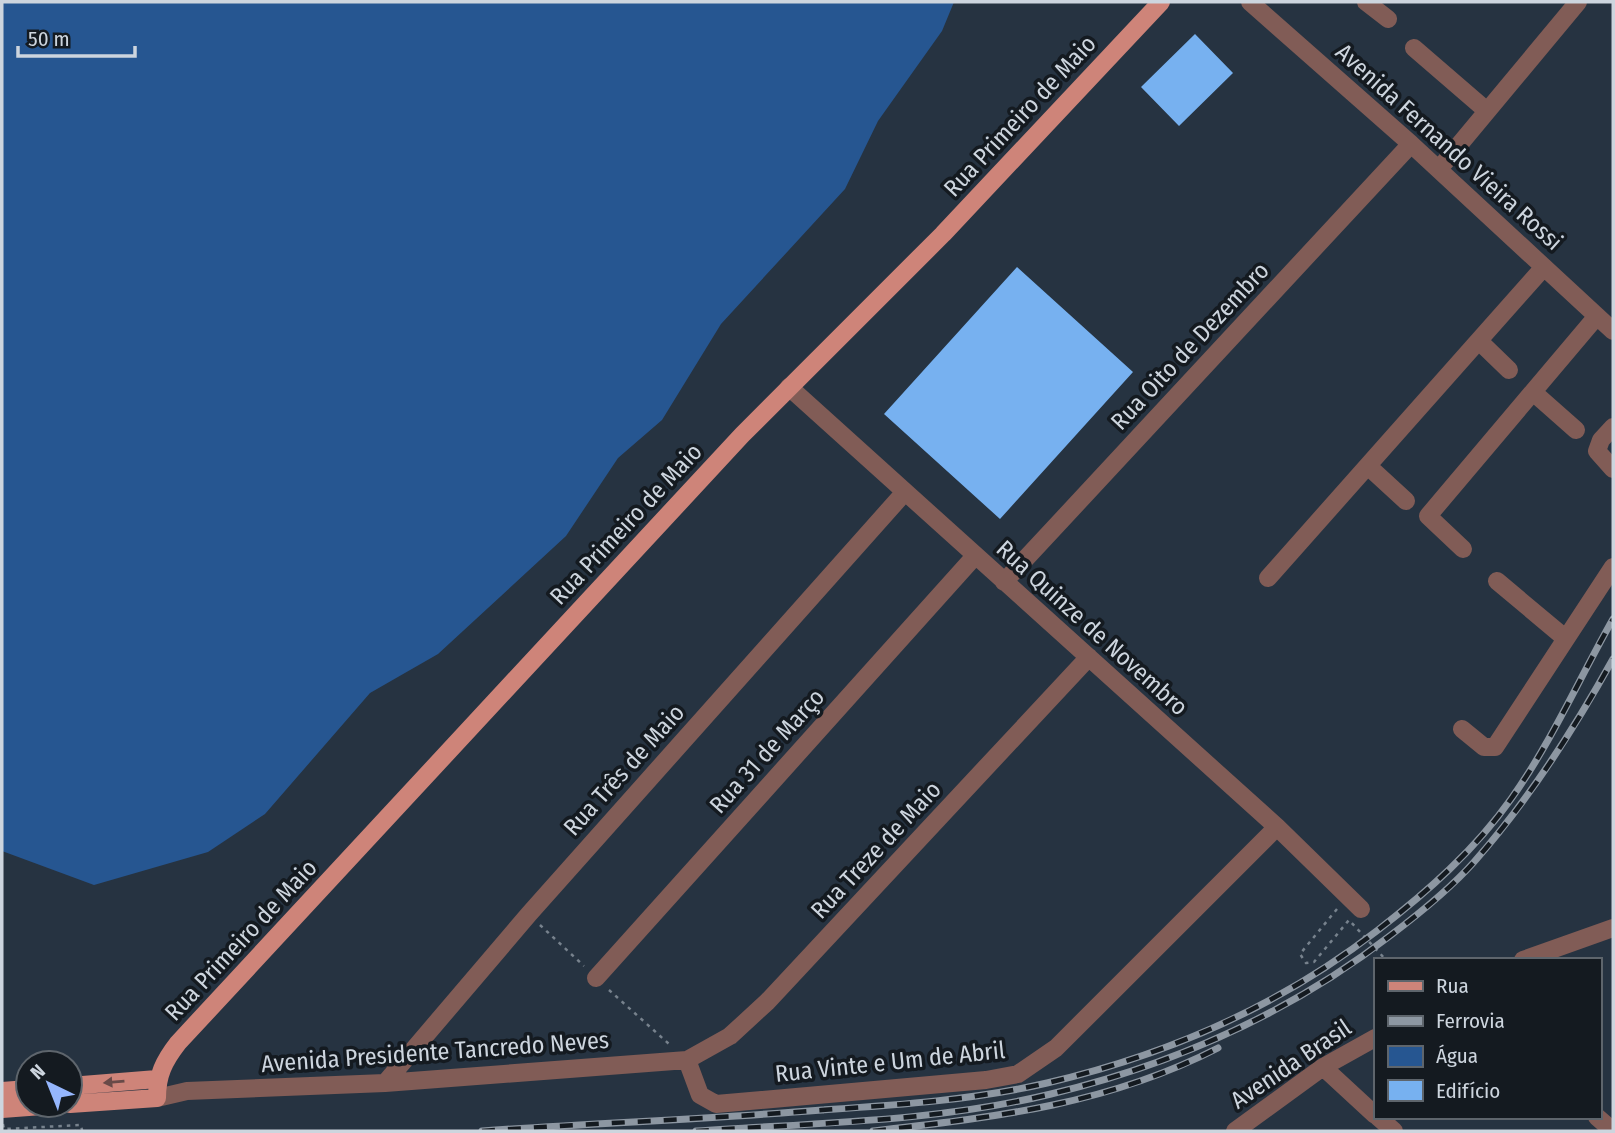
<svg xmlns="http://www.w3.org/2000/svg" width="1615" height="1133" font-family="'Fira Sans Condensed',sans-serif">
<rect width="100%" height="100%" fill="#263341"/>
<!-- water -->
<path fill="#265691" d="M2,2H954L942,31L878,121L845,189L721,324L662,420L618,458L566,536L438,654L370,693L265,814L208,852L94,885L2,851Z"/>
<!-- building -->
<path fill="#77b1f0" d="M1195,34L1233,73L1179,126L1141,87Z
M1017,267L1133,372L1000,519L884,414Z"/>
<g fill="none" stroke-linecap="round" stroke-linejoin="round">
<!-- path -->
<path stroke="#77828d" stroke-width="2.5" stroke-dasharray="3.5 5" stroke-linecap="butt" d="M1337,909L1300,954L1306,963L1314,962L1349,920L1386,960
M540,925L584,966
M609,990L669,1044
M3,1124L4,1129L81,1125L82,1130L75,1131"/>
<!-- minor -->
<path stroke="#815c56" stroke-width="18" d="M1250,2L1411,144L1613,331
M1366,2L1388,19
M1414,48L1487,111
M1439,169L1578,2
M1479,341L1509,370
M789,387L1277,827L1361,909
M1533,392L1576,430
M1613,427L1601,440L1597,451L1613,469
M1369,467L1406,501
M1463,549L1428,516L1597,316
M1268,578L1544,267
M1497,581L1565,638
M1004,582L1411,144
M1462,729L1484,747H1495L1613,567
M1523,960L1613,928
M596,978L975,556
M687,1060L700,1095L716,1104L986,1080L1018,1074L1056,1048L1277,827
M1323,1067L1375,1115
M385,1083L529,914L904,493
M157,1098L187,1091L385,1083L687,1060L730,1036L767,1002L1089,657
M1378,1117L1394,1131
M1597,1117L1613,1131
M1235,1131L1323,1067L1375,1038"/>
<!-- major -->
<path stroke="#ce8479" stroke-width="18" d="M70,1086L157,1079
M2,1091L28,1089
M70,1104L157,1098C157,1075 164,1061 178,1043L742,435L943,234L1161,2
M2,1109L55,1105"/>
<defs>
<path id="rail" d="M482,1131C595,1123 709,1119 822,1110C897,1105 974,1100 1047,1083C1167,1055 1281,1005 1378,930C1427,892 1475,850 1511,799C1551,743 1579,679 1613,619
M696,1131C813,1123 936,1122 1051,1094C1175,1064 1290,1013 1391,935C1420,913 1450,889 1474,862C1528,801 1573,731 1613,659
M873,1131C995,1117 1107,1105 1218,1048"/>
</defs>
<!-- rail casing -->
<use href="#rail" stroke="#8d97a2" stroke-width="7"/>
<!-- rail -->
<use href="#rail" stroke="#141a20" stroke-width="4.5" stroke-dasharray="13" stroke-linecap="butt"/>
</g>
<!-- one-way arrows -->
<defs><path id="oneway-solid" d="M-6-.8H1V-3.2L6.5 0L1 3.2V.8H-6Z" transform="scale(1.75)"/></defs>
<use fill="#684a48" href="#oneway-solid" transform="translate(114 1082) rotate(175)"/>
<g text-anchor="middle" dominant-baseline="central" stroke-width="7" stroke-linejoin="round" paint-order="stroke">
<!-- street labels -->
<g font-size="24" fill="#cdd5de" stroke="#141a20">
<text transform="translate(1020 116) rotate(-47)">Rua Primeiro de Maio</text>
<text transform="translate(1449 147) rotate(42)">Avenida Fernando Vieira Rossi</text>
<text transform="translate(1190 346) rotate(-47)">Rua Oito de Dezembro</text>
<text transform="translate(626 524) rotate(-47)">Rua Primeiro de Maio</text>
<text transform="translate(1092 628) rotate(42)">Rua Quinze de Novembro</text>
<text transform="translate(767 751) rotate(-48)">Rua 31 de Março</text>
<text transform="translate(624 770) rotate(-48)">Rua Três de Maio</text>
<text transform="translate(876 850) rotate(-47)">Rua Treze de Maio</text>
<text transform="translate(241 940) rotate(-47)">Rua Primeiro de Maio</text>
<text transform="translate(435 1052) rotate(-4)">Avenida Presidente Tancredo Neves</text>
<text transform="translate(890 1062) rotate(-6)">Rua Vinte e Um de Abril</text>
<text transform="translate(1291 1064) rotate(-34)">Avenida Brasil</text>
</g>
</g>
<!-- border -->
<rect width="1615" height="1133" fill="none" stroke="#cdd5de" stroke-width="7"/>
<!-- legend -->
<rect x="1374" y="958" width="228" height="161" fill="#141a20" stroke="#5e656c" stroke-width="2"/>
<rect x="1388" y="981" width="35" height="10" fill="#ce8479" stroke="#5e656c" stroke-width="2"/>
<text x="1436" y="993" font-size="21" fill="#cdd5de">Rua</text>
<rect x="1388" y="1016" width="35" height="10" fill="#8d97a2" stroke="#5e656c" stroke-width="2"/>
<text x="1436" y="1028" font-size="21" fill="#cdd5de">Ferrovia</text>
<rect x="1388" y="1046" width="35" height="21" fill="#265691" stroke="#5e656c" stroke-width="2"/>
<text x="1436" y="1063" font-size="21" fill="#cdd5de">Água</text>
<rect x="1388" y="1080" width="35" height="21" fill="#77b1f0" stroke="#5e656c" stroke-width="2"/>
<text x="1436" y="1098" font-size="21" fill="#cdd5de">Edifício</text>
<!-- north arrow -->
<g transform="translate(49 1084) rotate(317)"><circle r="33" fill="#141a20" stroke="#5e656c" stroke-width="2"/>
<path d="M0-5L12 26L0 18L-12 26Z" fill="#95b6fd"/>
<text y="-10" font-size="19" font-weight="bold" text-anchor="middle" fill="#cdd5de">N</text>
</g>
<!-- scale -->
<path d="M18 46v10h117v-10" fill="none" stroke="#cdd5de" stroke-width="3.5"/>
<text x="28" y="46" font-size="21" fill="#cdd5de" stroke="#141a20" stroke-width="5" paint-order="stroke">50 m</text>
</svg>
